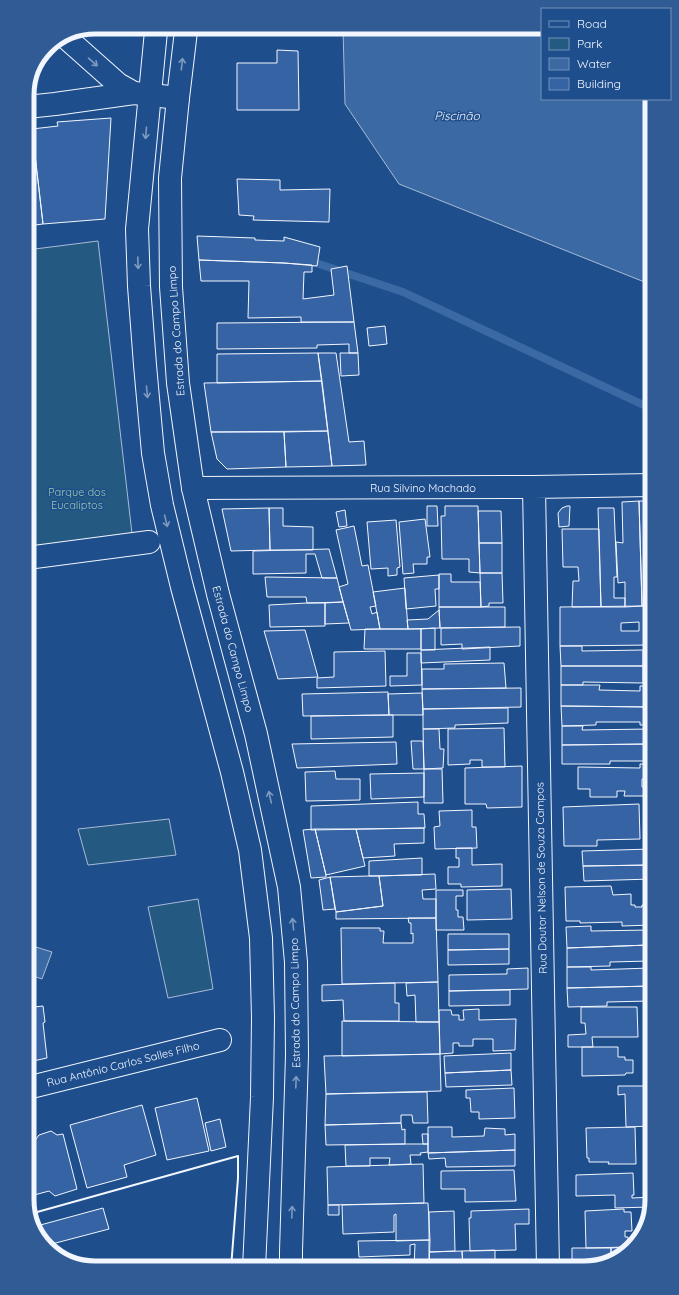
<svg xmlns="http://www.w3.org/2000/svg" width="679" height="1295" font-family="Quicksand,sans-serif">
<rect width="100%" height="100%" fill="#1f4e8c"/>
<!-- green -->
<path fill="#245a82" stroke="#a8bbd7" d="M98,241L133,542L27,556V250Z
M169,819L176,855L88,865L78,829Z
M198,899L213,989L168,998L148,907Z"/>
<!-- water -->
<path fill="#3b69a3" stroke="#a8bbd7" d="M542,28V99H652V285L399,184L345,104L343,29Z
M36,947L52,952L42,979L27,974Z"/>
<g fill="none" stroke-linecap="round" stroke-linejoin="round">
<!-- stream -->
<path stroke="#3b69a3" stroke-width="8" d="M308,262L316,263L403,292L652,409"/>
</g>
<!-- building -->
<path fill="#3563a3" stroke="#f2f6ff" fill-rule="evenodd" d="M277,50L298,51L299,110H237V63H277Z
M111,118L105,219L43,224L32,129L58,126L57,122Z
M27,121H31L43,224L27,226Z
M237,179L280,180V190L330,189L329,222L253,220L254,216L239,215Z
M197,236L255,238V240L284,241V237L320,247L317,266L284,263L199,260Z
M199,260L284,263L312,265V272H304L303,299L334,295L331,269L347,266L354,322H301V317L248,318L249,281H201Z
M354,322L358,353H349V344L317,345V348L217,349V323Z
M385,326L387,344L369,346L367,328Z
M318,353L322,381L217,383V354Z
M318,353H336L349,442L364,441L366,465L332,466Z
M340,353H358L359,375L341,376Z
M322,381L328,431L211,432L204,383Z
M328,431L332,466L286,467L284,432Z
M211,432H284L286,467L227,469L217,459Z
M639,501H652V606H642Z
M639,501L642,606L625,607V582L618,583L616,542L623,543L622,502Z
M427,506H437L438,526H427Z
M445,506H478L480,573L469,572V559H442L441,516H445Z
M567,506H570L569,526L559,527L558,513L562,508Z
M269,508L270,550L231,551L222,509Z
M269,508H283V526L313,527V550H270Z
M598,508H614L617,577H614V598H625V607H601Z
M345,510L347,526L339,527L336,512Z
M478,511H501L502,543H479Z
M425,519L430,557H427V564H413L414,573L403,574L399,522Z
M396,520L400,567L397,568V575L388,576V568L371,569L367,522Z
M354,526L362,566L368,565L376,606L370,607L372,614L377,612L380,629L351,630L339,587L348,584L336,530Z
M562,529H599L601,607H572L573,581H579L578,567H563Z
M479,543H502V573H480Z
M329,549L337,578H322L315,554H306V573L253,574V551Z
M480,573H502L503,603H489V606L481,607Z
M439,574H451V582H480L481,607H439Z
M439,575V589H435L436,606L406,609L404,578Z
M265,577L337,578L343,602L307,603L306,597H267Z
M405,588L408,629H380L373,592Z
M343,602L349,623L325,624V603Z
M307,603H325V626L270,627L269,605Z
M642,606H652V645L560,646V607ZM639,622V631H621V623Z
M439,607H505V627L440,628Z
M439,610L440,628L408,629L407,620L428,619Z
M520,627V646L462,649V644L441,645V628Z
M435,628V650H421V629Z
M365,629H421V649H364Z
M305,630L318,677L278,679L264,631Z
M560,646H582V651L643,650V666H561Z
M490,647V660L421,663V650Z
M385,651L386,686L317,688V678L334,677V652Z
M407,653H421L422,685L390,686V676H407Z
M504,663L506,688L422,689V669H444V664Z
M561,666H643V683L583,682V685H561Z
M648,666H652V686H647Z
M561,685H600L599,690L640,691V686H652V707L561,706Z
M521,688V707L423,709L422,689Z
M388,692L389,715L303,716L302,694Z
M422,693L423,715H389L388,694Z
M561,706L652,707V725H640V722H596V725L562,726Z
M508,708V723L455,725V728L423,729V709Z
M389,715H393V737L311,739V716Z
M562,726H583L582,730L650,729V744L562,745Z
M504,728L505,767H482V760H470V764L448,765V729Z
M423,729H439L440,749H444L443,768L424,769Z
M411,741H423L424,769H413Z
M396,742L397,764L297,768L292,744Z
M650,744V761H610V764H562V745Z
M640,764H650V779H642V787H646V796H624L625,791H617V797H590V789H578V767L640,768Z
M522,766V807L487,808L486,804H465V768Z
M424,769H442L443,803H424Z
M335,771L336,779H360V800L306,801L305,772Z
M424,773V797L371,799L370,774Z
M418,802V814H424L425,828L311,830V806Z
M639,804L640,839L597,840V846H564L563,807Z
M650,804H652V845H649Z
M472,810V827H476L477,848L435,849L434,827L440,826L439,811Z
M424,828V843L394,844L395,856L363,858L356,829Z
M315,829L326,875V877L311,878L303,830Z
M315,829H356L365,866L326,875Z
M456,848H472V865L502,864V886L461,887V884H448V867H459V858H456Z
M652,849V865L583,866L582,851Z
M422,858V875L369,876V861Z
M652,865V879L584,881L583,866Z
M435,874L436,889L422,890L423,899H436V918L336,919V912L383,906L379,876Z
M369,876H379L383,906L336,912L330,877Z
M330,877L335,909L323,910L319,880Z
M644,885H652V898H645Z
M611,886L613,895L631,894V905H635V907H642V905H652V925L622,926V922L580,923V921H566L565,887Z
M511,889L512,919L467,920V890Z
M436,890H463V896H456V910H458V917H463L464,930H436Z
M408,918H436L438,982L342,984L341,928H380V931H384L383,943H413V933L411,934V923H409Z
M591,926V931L649,930V945L567,948L566,927Z
M448,934H509V949L448,950Z
M649,945L650,961L610,962V966L567,967V948Z
M509,949V964L448,965V950Z
M567,967H591V970L650,968V970H652V986L567,988Z
M528,968V989L449,991V975L507,974V969Z
M438,982L439,1022H416L415,995L407,996L406,983Z
M395,983V1003H399V1021H344L343,1000L322,1001V985Z
M652,986L650,1001L607,1002V1006L568,1007L567,988Z
M510,990V1005L449,1006V991Z
M27,993H32L34,1007L43,1006L45,1022L43,1023L47,1058L33,1061L27,1059Z
M581,1007H637L638,1037H592L593,1047H568V1035L586,1034L585,1023H581Z
M479,1009V1020L516,1019L515,1050L493,1051V1039H473V1046H459V1043H453V1053L440,1054L439,1010H451L452,1015H459V1020H464L463,1010Z
M342,1021L439,1022L440,1054L342,1056Z
M652,1028V1046H648L647,1029Z
M582,1047H618V1057H625V1060H633V1073H626L625,1075L582,1076Z
M511,1053V1070L445,1073L444,1056Z
M440,1054L441,1091L326,1094L324,1056Z
M511,1070L512,1085L446,1087L445,1073Z
M644,1070H652V1086H644Z
M618,1086H646V1088H652V1126L626,1127L625,1094L618,1095Z
M514,1088L515,1118L479,1119V1112H471L470,1098H466V1090Z
M427,1092L428,1123H413L412,1115H401V1123L325,1125L326,1094Z
M197,1098L209,1151L167,1160L155,1108Z
M142,1105L156,1155L124,1165L127,1177L87,1188L70,1125Z
M220,1119L226,1147L211,1151L205,1123Z
M401,1123L402,1130L405,1129V1144L326,1145L325,1125Z
M650,1126H652L651,1167Z
M428,1127H452V1137L484,1136L485,1128L505,1129V1135L515,1134V1150L428,1153Z
M635,1127L636,1164H608L609,1162H589V1158H587L586,1128Z
M51,1131L57,1135L63,1134L77,1189L55,1196L49,1191L27,1197V1144L34,1142L39,1135Z
M422,1134H428V1144H423Z
M405,1144H428V1152L420,1153L421,1155H410L411,1164L389,1165L390,1158H370V1166H346L345,1145Z
M515,1150V1166L446,1167L445,1158L429,1159L428,1153Z
M423,1164L424,1203L328,1205L327,1167Z
M514,1170L516,1201L465,1202V1189H441V1171Z
M633,1173L634,1195H632V1198L652,1197L650,1207L615,1208V1195L576,1196V1175Z
M652,1180V1194H649V1181Z
M428,1203L430,1240L396,1241V1214L394,1215V1232L343,1234L342,1205Z
M328,1205H339V1215H328Z
M103,1208L109,1229L48,1245L33,1227Z
M529,1209V1224H515L516,1250L470,1251L469,1218H471V1211Z
M624,1209V1212H631L632,1231H625V1237H628V1247L586,1248L585,1211Z
M454,1211L455,1251L429,1252V1212Z
M430,1240L429,1268H414L415,1244L410,1245V1255L359,1257L358,1241Z
M628,1247H629L611,1262V1248Z
M572,1248H611V1262L587,1267H572Z
M495,1250V1268H463L462,1251Z
M462,1251L463,1268H429V1252Z
M519,1263V1268H495V1264Z"/>
<g fill="none" stroke-linecap="round" stroke-linejoin="round">
<defs>
<path id="street" d="M27,107L55,104L134,93
M534,487L548,1268
M193,488L534,487L652,485
M27,558L149,542
M27,1088L220,1040"/>
<path id="secondary" d="M64,36L118,84L134,93L178,98"/>
<path id="primary" d="M156,31L137,229L139,286L145,365L153,453L162,505L182,587L232,772L250,850L261,938L263,1018L262,1097L254,1268
M186,31L178,98L170,178L171,287L178,383L193,488L218,594L256,734L289,887L296,962L297,1055L291,1251V1268"/>
</defs>
<!-- street casing -->
<use href="#street" stroke="#f2f6ff" stroke-width="24"/>
<!-- secondary casing -->
<use href="#secondary" stroke="#f2f6ff" stroke-width="24"/>
<!-- primary casing -->
<use href="#primary" stroke="#f2f6ff" stroke-width="24"/>
<!-- street -->
<use href="#street" stroke="#1f4e8c" stroke-width="22"/>
<!-- secondary -->
<use href="#secondary" stroke="#1f4e8c" stroke-width="22"/>
<!-- primary -->
<use href="#primary" stroke="#1f4e8c" stroke-width="22"/>
<!-- wall -->
<path stroke="#f2f6ff" stroke-width="2" d="M30,1214L238,1156V1178L231,1268"/>
</g>
<!-- one-way arrows -->
<defs><path id="oneway-shaft" d="M-6 0H5M1.5-3L5.5 0L1.5 3" fill="none" stroke-width="1.6" stroke-linecap="round" stroke-linejoin="round"/></defs>
<g stroke="#7e9ac0">
<use href="#oneway-shaft" transform="translate(93 62) rotate(41)"/>
<use href="#oneway-shaft" transform="translate(182 64) rotate(-83)"/>
<use href="#oneway-shaft" transform="translate(146 133) rotate(95)"/>
<use href="#oneway-shaft" transform="translate(138 263) rotate(88)"/>
<use href="#oneway-shaft" transform="translate(147 392) rotate(85)"/>
<use href="#oneway-shaft" transform="translate(166 521) rotate(76)"/>
<use href="#oneway-shaft" transform="translate(270 797) rotate(-103)"/>
<use href="#oneway-shaft" transform="translate(293 924) rotate(-96)"/>
<use href="#oneway-shaft" transform="translate(296 1082) rotate(-88)"/>
<use href="#oneway-shaft" transform="translate(292 1212) rotate(-88)"/>
</g>
<g text-anchor="middle" dominant-baseline="central" stroke-width="3" stroke-linejoin="round" paint-order="stroke">
<!-- street labels -->
<g font-size="11" fill="#f2f6ff" stroke="#1f4e8c">
<text transform="translate(176 331) rotate(-94)">Estrada do Campo Limpo</text>
<text x="423" y="488">Rua Silvino Machado</text>
<text transform="translate(233 649) rotate(75)">Estrada do Campo Limpo</text>
<text transform="translate(541 878) rotate(-91)">Rua Doutor Nelson de Souza Campos</text>
<text transform="translate(295 1003) rotate(-91)">Estrada do Campo Limpo</text>
<text transform="translate(123 1064) rotate(-14)">Rua Antônio Carlos Salles Filho</text>
</g>
<!-- park labels -->
<g font-size="11" fill="#97c8a6" stroke="#1f4e8c">
<text x="77" y="492">Parque dos<tspan x="77" dy="13">Eucaliptos</tspan></text>
</g>
<!-- water labels -->
<g font-size="12" font-style="italic" fill="#f2f6ff" stroke="#1f4e8c">
<text x="457" y="115">Piscinão</text>
</g>
</g>
<!-- crop -->
<path d="M0 0H679V1295H0ZM95 34H584A61 61 0 0 1 645 95V1200A61 61 0 0 1 584 1261H95A61 61 0 0 1 34 1200V95A61 61 0 0 1 95 34Z" fill="#305b95" fill-rule="evenodd"/>
<path fill="none" stroke="#f2f6ff" stroke-width="5" d="M95 34H584A61 61 0 0 1 645 95V1200A61 61 0 0 1 584 1261H95A61 61 0 0 1 34 1200V95A61 61 0 0 1 95 34Z"/>
<!-- legend -->
<rect x="541" y="8" width="130" height="92" fill="#1f4e8c" stroke="#7391ba"/>
<rect x="549" y="21" width="20" height="6" fill="#1f4e8c" stroke="#7391ba"/>
<text x="577" y="28" font-size="12" fill="#f2f6ff">Road</text>
<rect x="549" y="38" width="20" height="12" fill="#245a82" stroke="#7391ba"/>
<text x="577" y="48" font-size="12" fill="#f2f6ff">Park</text>
<rect x="549" y="58" width="20" height="12" fill="#3b69a3" stroke="#7391ba"/>
<text x="577" y="68" font-size="12" fill="#f2f6ff">Water</text>
<rect x="549" y="78" width="20" height="12" fill="#3563a3" stroke="#7391ba"/>
<text x="577" y="88" font-size="12" fill="#f2f6ff">Building</text>
</svg>
